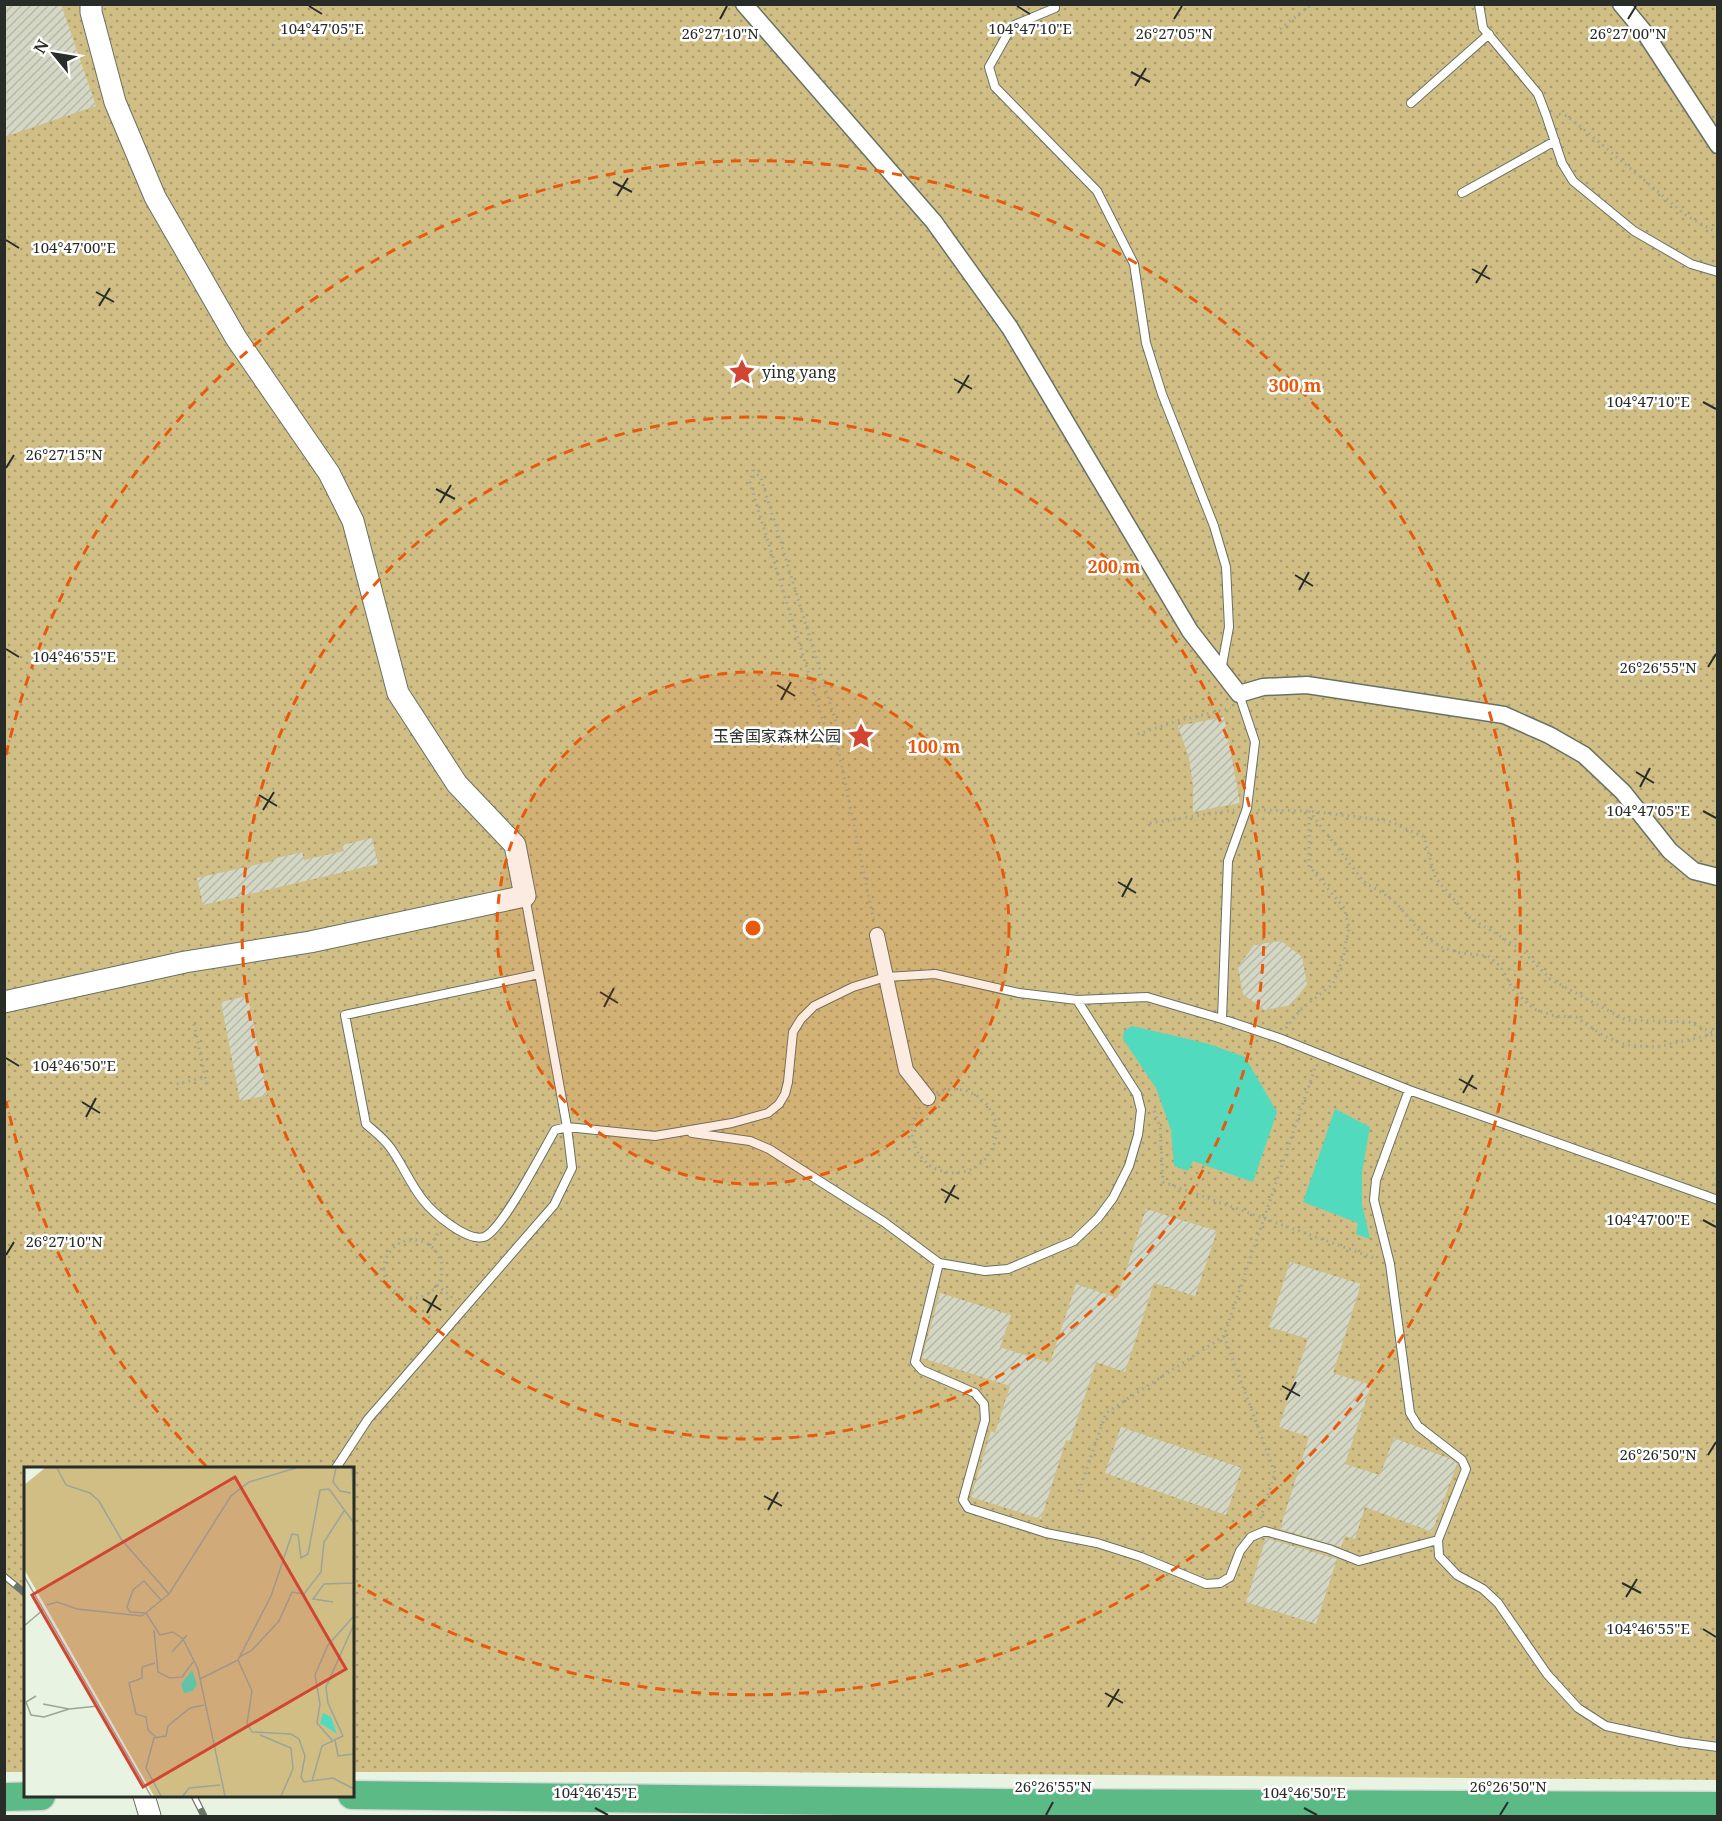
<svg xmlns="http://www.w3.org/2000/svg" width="1722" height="1821" font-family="'Noto Serif','Noto Sans SC',serif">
<defs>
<pattern id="park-dots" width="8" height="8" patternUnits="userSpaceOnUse" patternTransform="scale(1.5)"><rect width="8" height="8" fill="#d0be85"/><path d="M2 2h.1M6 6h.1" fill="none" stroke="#a99b6d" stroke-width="1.8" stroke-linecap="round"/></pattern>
<pattern id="building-hatch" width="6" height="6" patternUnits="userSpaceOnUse" patternTransform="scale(1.5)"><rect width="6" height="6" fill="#d4d7c4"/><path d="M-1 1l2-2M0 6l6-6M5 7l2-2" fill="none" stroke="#b6b9a8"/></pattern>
</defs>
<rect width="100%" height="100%" fill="#e8f3e2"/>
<!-- park -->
<path fill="url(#park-dots)" d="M5,5H1717V1780L747,1772H353L352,1468H26L25,1772H5Z"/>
<!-- water -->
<path fill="#51dabd" d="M1132,1026L1209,1044L1245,1057L1277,1112L1253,1182L1193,1161L1188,1171L1174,1166L1171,1130L1156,1088L1123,1039L1124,1031Z
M1335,1109L1370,1127L1362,1172V1204L1370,1239L1356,1234L1358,1223L1303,1202Z"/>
<!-- building -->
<path fill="url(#building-hatch)" d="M4,4H61L96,106L4,137Z
M1224,717L1240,803L1193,812V785L1189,758L1178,726Z
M372,838L378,864L203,905L197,878L273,861V859L302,852L304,860L344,851L342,845Z
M1281,941L1302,957L1307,984L1291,1005L1264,1010L1243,994L1238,967L1254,945Z
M248,996L267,1095L240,1101L221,1002Z
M1146,1209L1217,1231L1195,1296L1154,1283L1125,1372L1096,1362L1070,1441L1066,1440L1041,1519L971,1497L991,1431L995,1433L1010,1386L922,1358L940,1293L1011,1315L1000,1347L1050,1363L1076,1284L1117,1298Z
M1290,1262L1361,1284L1333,1373L1371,1385L1345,1464L1380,1475L1394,1438L1451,1459L1457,1464L1432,1532L1365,1507L1355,1539L1345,1536L1341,1547L1280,1529L1309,1437L1279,1427L1308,1339L1269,1327Z
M1121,1427L1242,1468L1226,1515L1105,1473Z
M1266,1538L1337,1559L1316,1624L1246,1602Z"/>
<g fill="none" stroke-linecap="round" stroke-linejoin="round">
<defs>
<path id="service" d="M1054,4L1055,8L1012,26L989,67L995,87L1097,191L1134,264L1146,343L1162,394L1214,526L1226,567L1229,627L1221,671
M1479,4L1483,28L1538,94L1546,115L1562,163L1573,181L1634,231L1691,264L1718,272
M1411,103L1489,34
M1462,193L1555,141
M539,974L345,1015L366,1124C375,1132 385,1139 392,1150C403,1166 411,1185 423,1200C433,1213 467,1242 484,1237C502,1231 543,1150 555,1130L567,1127L655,1136L732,1123L768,1113L779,1104L785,1094L788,1082L793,1032L801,1019L814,1006L853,987L886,977L935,974L1019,993L1077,1000L1147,997L1222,1019L1279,1038L1409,1090L1718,1200
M1222,1019L1228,861L1247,808L1255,742L1239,694
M1409,1090L1376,1180L1374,1200L1390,1264L1410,1413L1418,1426L1462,1460L1466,1469L1438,1540L1439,1556L1457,1575L1483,1589L1498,1603L1547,1674L1578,1708L1606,1726L1680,1742L1718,1747
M692,1133L750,1141L769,1149L884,1222L939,1263L985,1271L1008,1269L1074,1241L1098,1218L1113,1198L1129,1166L1138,1135L1141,1110L1137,1094L1077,1000
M939,1263L915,1362L922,1370L975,1393L984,1404L985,1420L963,1500L968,1508L1046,1533L1097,1543L1141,1557L1206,1584L1220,1583L1230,1577L1240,1551L1251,1537L1265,1531L1329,1549L1359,1561L1438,1540
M336,1468L368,1419L554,1205L572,1168L567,1127L525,896"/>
<path id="pedestrian" d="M877,935L906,1070L928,1098"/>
<path id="minor" d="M744,4L934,222L1010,328L1190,631L1239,694L1263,687L1307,685L1504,715L1549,735L1584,755L1623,792L1670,851L1694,871L1718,877
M1621,4L1645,33L1718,145"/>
<path id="tertiary" d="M4,1002L185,962L310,942L525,896L515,845L457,784L398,693L353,521L329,473L236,338L155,197L115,102L91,12V4
M144,1796L150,1816"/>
<path id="trunk" d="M352,1795L1008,1803L1718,1806
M4,1797L41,1796"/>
</defs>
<!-- service casing -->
<use href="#service" stroke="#687263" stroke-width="10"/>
<!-- pedestrian casing -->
<use href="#pedestrian" stroke="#687263" stroke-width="16"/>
<!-- minor casing -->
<use href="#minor" stroke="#687263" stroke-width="19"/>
<!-- tertiary casing -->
<use href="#tertiary" stroke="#687263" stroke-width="23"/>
<!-- trunk casing -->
<use href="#trunk" stroke="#d8d9d8" stroke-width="31"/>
<!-- path -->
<path stroke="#9da699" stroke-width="3" stroke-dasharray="1.5 4.5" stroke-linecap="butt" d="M1280,29L1312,4
M1559,114L1567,116L1581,127L1687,216L1718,233
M753,470L761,478L841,739L838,748L874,922
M753,470L750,483L830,743L838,748
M1138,734L1177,721L1231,708
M1258,810L1309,811L1389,821L1424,837L1435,877L1469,917L1522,950L1550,979L1626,1020L1689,1022L1718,1035
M1309,811L1364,882L1383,893L1397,904L1423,935L1441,947L1461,953L1488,956L1500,966L1514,991L1534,1009L1555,1016L1576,1017L1604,1036L1626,1045L1656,1047L1715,1034
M1150,823L1234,810
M194,1024L207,1086
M1286,1028L1300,1010L1333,984L1343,958L1349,927L1344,908L1309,866V813
M177,1084L205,1077
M912 1131a42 42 0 1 1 84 0a42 42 0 1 1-84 0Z
M1154,1111L1160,1127L1163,1182L1377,1259
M1714,1185L1718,1175
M384 1269a29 29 0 1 1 58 0a29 29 0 1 1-58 0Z
M430,1245L439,1232
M437,1285L456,1301
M1224,1336L1275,1473L1260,1520
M1079,1491L1106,1413L1224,1336L1316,1065"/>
<!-- service -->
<use href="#service" stroke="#fff" stroke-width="8"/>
<!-- pedestrian -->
<use href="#pedestrian" stroke="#fff" stroke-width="14"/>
<!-- minor -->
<use href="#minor" stroke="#fff" stroke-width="16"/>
<!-- tertiary -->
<use href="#tertiary" stroke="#fff" stroke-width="21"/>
<!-- trunk -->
<use href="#trunk" stroke="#5cba87" stroke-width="28"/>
<defs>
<path id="rail" d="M4,1576L26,1594
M194,1796L204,1816"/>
</defs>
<!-- rail casing -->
<use href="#rail" stroke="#6e756b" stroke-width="7"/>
<!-- rail -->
<use href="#rail" stroke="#fff" stroke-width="4.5" stroke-dasharray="14" stroke-linecap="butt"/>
</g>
<!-- ticks -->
<path fill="none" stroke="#292d27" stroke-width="2" d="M309,6L322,14M1017,6L1030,14M720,19L727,6M1174,19L1182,6M1628,19L1636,6M1131,72L1150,82M1135,86L1146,68M613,182L632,192M617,196L628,178M6,240L19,248M1472,269L1490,279M1476,283L1487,265M96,292L114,302M99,306L110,288M954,379L972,389M958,393L969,375M1703,402L1716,409M6,468L14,455M436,489L455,499M440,503L451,485M1295,575L1313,586M1299,590L1309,572M6,649L19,657M1708,667L1716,654M777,685L795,696M781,700L791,682M1636,772L1654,783M1640,787L1650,768M259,795L277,806M263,810L274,792M1703,811L1716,818M1118,882L1136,893M1122,897L1132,878M600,992L618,1003M604,1007L614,988M6,1058L19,1066M1459,1079L1477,1089M1463,1093L1473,1075M82,1102L100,1113M86,1117L96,1098M941,1189L959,1199M945,1203L955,1185M1703,1220L1716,1227M6,1255L14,1242M423,1299L441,1310M427,1313L437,1295M1282,1386L1300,1396M1286,1400L1296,1382M1708,1455L1716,1442M764,1496L782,1506M768,1510L778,1492M1622,1583L1641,1593M1626,1597L1637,1579M1703,1629L1716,1637M1105,1693L1123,1703M1108,1707L1119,1689M595,1808L608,1815M1304,1808L1317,1815M1046,1815L1053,1802M1500,1815L1508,1802"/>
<!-- distance rings -->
<circle cx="753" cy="928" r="256" fill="#e8590c" fill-opacity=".12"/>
<g fill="none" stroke="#e8590c" stroke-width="3" stroke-dasharray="10 8">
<circle cx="753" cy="928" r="256"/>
<circle cx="753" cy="928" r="511"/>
<path d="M206 1466A767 767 0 0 1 6 1101M6 755A767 767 0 1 1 358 1585"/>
</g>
<!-- icons -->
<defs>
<symbol id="sight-bare" viewBox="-9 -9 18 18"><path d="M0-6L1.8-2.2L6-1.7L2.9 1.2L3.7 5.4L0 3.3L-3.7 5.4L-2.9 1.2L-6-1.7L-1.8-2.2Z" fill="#d24533" stroke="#fff" stroke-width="2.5" paint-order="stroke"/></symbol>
</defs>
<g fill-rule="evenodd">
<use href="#sight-bare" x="723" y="353" width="38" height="38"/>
<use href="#sight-bare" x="842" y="717" width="38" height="38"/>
</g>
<g text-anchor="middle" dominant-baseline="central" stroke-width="5" stroke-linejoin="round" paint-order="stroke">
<!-- poi labels -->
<g font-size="16" fill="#292d27" stroke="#fff" text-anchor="start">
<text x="762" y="372">ying yang</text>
<text x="841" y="736" text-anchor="end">玉舍国家森林公园</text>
</g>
</g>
<!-- overview -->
<g transform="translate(24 1467)">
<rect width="330" height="330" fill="#e8f3e2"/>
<path d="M21,1H330V329H130L0,102V18Z" fill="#d0be85"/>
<path d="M168,203L173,217L169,224L160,226L157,217ZM299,246L307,250L313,267L296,256Z" fill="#51dabd"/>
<path fill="none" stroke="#9ca497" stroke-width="1.5" d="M33,1L42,18L66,26L75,34L97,72L145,127L207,29L225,15L272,1M312,1L309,15L316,24L327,26M328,1L330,48M330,56L305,22L296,23L284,87L277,91L274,68L268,67L247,129L214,193L228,224L223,256L228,265L267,267L275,272L281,289L277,310L280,315L309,311L330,322M0,109L127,329M309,135L289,132L300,117L330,116M23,138L33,135L53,142L118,149L145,127M121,146L106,145L103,140L109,123L120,114L137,133M122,146L136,168L149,165L159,172L174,202L201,329M0,159L20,142M130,163L134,205L146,211L158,210L169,195M148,185L163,168M215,190L227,184L255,154L268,125L280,127L297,105L300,75L320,44M131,196L118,200V211L105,216L112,247L122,250L124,263L132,270M176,212L214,193M12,229L2,235L7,248L20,250L45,242M19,237L45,242L74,239M236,268L267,281L269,302L257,329M308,273L293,256L296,237L291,208L304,178L330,149M311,273L314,289L330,287M288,314L298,279L319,269L304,236L302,220L330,157M137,329L122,301L130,271L142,269L144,259L166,241L180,238M159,329L165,321L196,318"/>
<path fill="#d24533" fill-opacity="0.15" stroke="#d24533" stroke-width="3" d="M211,10L322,202L119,320L8,128Z"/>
<rect width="330" height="330" fill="none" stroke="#292d27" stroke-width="3"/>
</g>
<g font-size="15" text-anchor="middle" fill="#292d27" stroke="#fff" stroke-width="5" stroke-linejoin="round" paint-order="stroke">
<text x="322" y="34">104°47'05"E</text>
<text x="1030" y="34">104°47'10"E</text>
<text x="720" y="39">26°27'10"N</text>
<text x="1174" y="39">26°27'05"N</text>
<text x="1628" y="39">26°27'00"N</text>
<text x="74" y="253">104°47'00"E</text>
<text x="1648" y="407">104°47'10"E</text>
<text x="64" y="460">26°27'15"N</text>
<text x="74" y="662">104°46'55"E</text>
<text x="1658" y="673">26°26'55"N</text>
<text x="1648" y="816">104°47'05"E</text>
<text x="74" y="1071">104°46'50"E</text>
<text x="1648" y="1225">104°47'00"E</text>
<text x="64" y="1247">26°27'10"N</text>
<text x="1658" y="1460">26°26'50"N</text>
<text x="1648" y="1634">104°46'55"E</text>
<text x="1053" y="1792">26°26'55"N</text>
<text x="1508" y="1792">26°26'50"N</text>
<text x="595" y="1798">104°46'45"E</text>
<text x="1304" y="1798">104°46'50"E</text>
</g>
<circle cx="753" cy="928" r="9" fill="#e8590c" stroke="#fff" stroke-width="3"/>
<g font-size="18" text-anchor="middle" font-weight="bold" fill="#e8590c" stroke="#fff" stroke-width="5" stroke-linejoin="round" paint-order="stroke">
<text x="1295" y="392">300 m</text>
<text x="1114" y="573">200 m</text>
<text x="934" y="753">100 m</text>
</g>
<!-- border -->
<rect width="1722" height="1821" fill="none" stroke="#292d27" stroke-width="12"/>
<!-- north arrow -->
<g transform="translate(54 54) rotate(300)" stroke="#ffffff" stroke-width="4.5" paint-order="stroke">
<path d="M0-4.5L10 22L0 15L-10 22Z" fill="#292d27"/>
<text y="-9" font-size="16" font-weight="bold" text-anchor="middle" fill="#292d27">N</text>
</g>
</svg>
